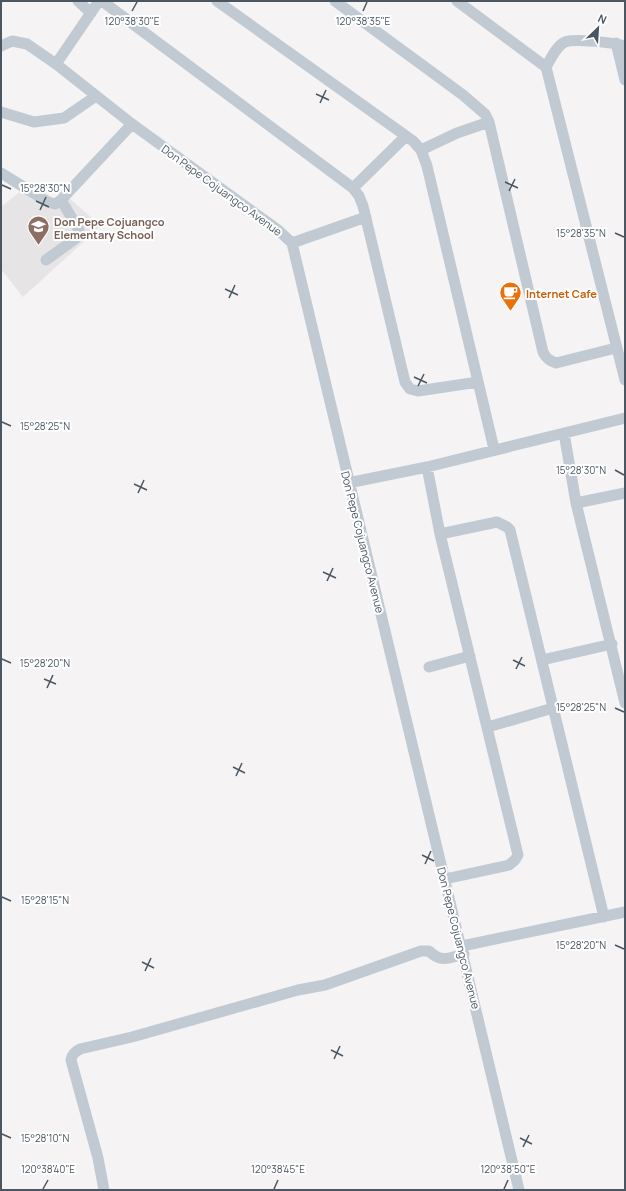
<svg xmlns="http://www.w3.org/2000/svg" width="626" height="1191" font-family="Manrope,sans-serif">
<rect width="100%" height="100%" fill="#f5f3f3"/>
<!-- education -->
<path fill="#e6e4e5" d="M22,190L49,208L69,198L101,226L23,297L1,269V207Z"/>
<g fill="none" stroke-linecap="round" stroke-linejoin="round">
<!-- minor -->
<path stroke="#c1cad2" stroke-width="11" d="M78,1L91,13
M102,1L353,188L359,196L363,206L405,382L410,389L418,391L478,382
M217,1L413,141L421,150L427,166L494,449
M335,1L463,95L485,114L489,122L543,352C546,358 549,361 556,363L616,348
M457,1L546,67L625,380
M616,43L625,80
M1,46L12,41L27,44L56,64L132,124L278,230L292,243C366,559 445,874 519,1190
M56,64L99,1
M546,67C551,59 556,46 565,42C574,38 615,43 625,46
M1,112L34,122L64,118L96,96
M421,150L457,133L489,122
M1,173L48,202L55,204L61,200L132,124
M353,188L406,136
M292,243L366,217
M46,260L75,239L78,234L79,230L61,200
M564,433L576,503L625,703
M427,467L440,534L518,855L515,860L509,865L445,879
M348,483L427,467L625,418
M576,503L625,493
M440,534L497,522L507,527L510,530L604,917
M542,660L612,644
M429,667L470,656
M488,727L553,708
M462,946L625,912
M104,1190L98,1158L71,1060C72,1054 75,1052 80,1049L132,1037L298,990L325,985L421,951H429C441,963 449,958 464,954"/>
</g>
<!-- ticks -->
<path fill="none" stroke="#4a5661" stroke-width="1.5" d="M132,11L137,2M363,11L367,2M316,94L329,100M320,103L326,90M505,182L518,188M2,185L11,189M509,191L515,179M36,201L49,207M40,210L46,197M615,233L624,237M225,289L238,295M229,298L235,285M414,377L427,383M418,386L424,374M2,422L11,426M615,470L624,475M134,484L147,490M138,493L144,480M323,572L336,578M327,581L333,568M2,659L11,663M513,660L525,666M516,669L522,657M44,679L56,684M47,688L53,675M615,708L624,712M233,767L245,773M236,776L242,763M422,855L434,861M425,864L431,851M2,897L11,901M615,945L624,949M142,962L154,968M145,971L151,958M331,1050L343,1056M334,1059L340,1046M2,1134L11,1138M520,1138L532,1144M523,1147L529,1135M43,1189L48,1180M274,1189L278,1180M504,1189L508,1180"/>
<!-- icons -->
<defs>
<symbol id="school-pin" viewBox="-11 -11 22 30"><path d="M0 17L-7.5 6A9.5 9.5 0 1 1 7.5 6Z" fill="#8d6e63" stroke="#fff"/><path d="M0-5L7-2L0 1L-7-2ZM-4 1L0 2.5L4 1V4Q0 6-4 4Z" fill="#fff"/></symbol>
<symbol id="cafe-pin" viewBox="-11 -11 22 30"><path d="M0 17L-7.5 6A9.5 9.5 0 1 1 7.5 6Z" fill="#e8710a" stroke="#fff"/><path d="M-5.5-4.5H6V0H3Q3 3.5 0 3.5H-2.5Q-5.5 3.5-5.5 0ZM3-3.2v2h1.7v-2ZM-6 4.5H4V6H-6Z" fill="#fff"/></symbol>
</defs>
<g fill-rule="evenodd">
<use href="#school-pin" x="26" y="214" width="25" height="34"/>
<use href="#cafe-pin" x="498" y="280" width="25" height="34"/>
</g>
<g text-anchor="middle" dominant-baseline="central" stroke-width="4" stroke-linejoin="round" paint-order="stroke">
<!-- street labels -->
<g font-size="11" fill="#4a5661" stroke="#fff">
<text transform="translate(222 190) rotate(36)">Don Pepe Cojuangco Avenue</text>
<text transform="translate(363 542) rotate(76)">Don Pepe Cojuangco Avenue</text>
<text transform="translate(459 938) rotate(76)">Don Pepe Cojuangco Avenue</text>
</g>
<!-- education labels -->
<g font-size="11" font-weight="bold" fill="#785e54" stroke="#fff" text-anchor="start">
<text x="54" y="221">Don Pepe Cojuangco<tspan x="54" dy="13">Elementary School</tspan></text>
</g>
<!-- food labels -->
<g font-size="11" font-weight="bold" fill="#c56008" stroke="#fff" text-anchor="start">
<text x="526" y="293">Internet Cafe</text>
</g>
</g>
<g font-size="10" text-anchor="middle" fill="#4a5661" stroke="#fff" stroke-width="4" stroke-linejoin="round" paint-order="stroke">
<text x="132" y="25">120°38'30"E</text>
<text x="363" y="25">120°38'35"E</text>
<text x="45" y="192">15°28'30"N</text>
<text x="581" y="237">15°28'35"N</text>
<text x="45" y="430">15°28'25"N</text>
<text x="581" y="474">15°28'30"N</text>
<text x="45" y="667">15°28'20"N</text>
<text x="581" y="711">15°28'25"N</text>
<text x="45" y="904">15°28'15"N</text>
<text x="581" y="949">15°28'20"N</text>
<text x="45" y="1142">15°28'10"N</text>
<text x="48" y="1173">120°38'40"E</text>
<text x="278" y="1173">120°38'45"E</text>
<text x="508" y="1173">120°38'50"E</text>
</g>
<!-- border -->
<rect width="626" height="1191" fill="none" stroke="#4a5661" stroke-width="4"/>
<!-- north arrow -->
<g transform="translate(598 28) rotate(25)" stroke="#ffffff" stroke-width="3" paint-order="stroke">
<path d="M0-3L7 15L0 10L-7 15Z" fill="#4a5661"/>
<text y="-6" font-size="11" font-weight="bold" text-anchor="middle" fill="#4a5661">N</text>
</g>
</svg>
